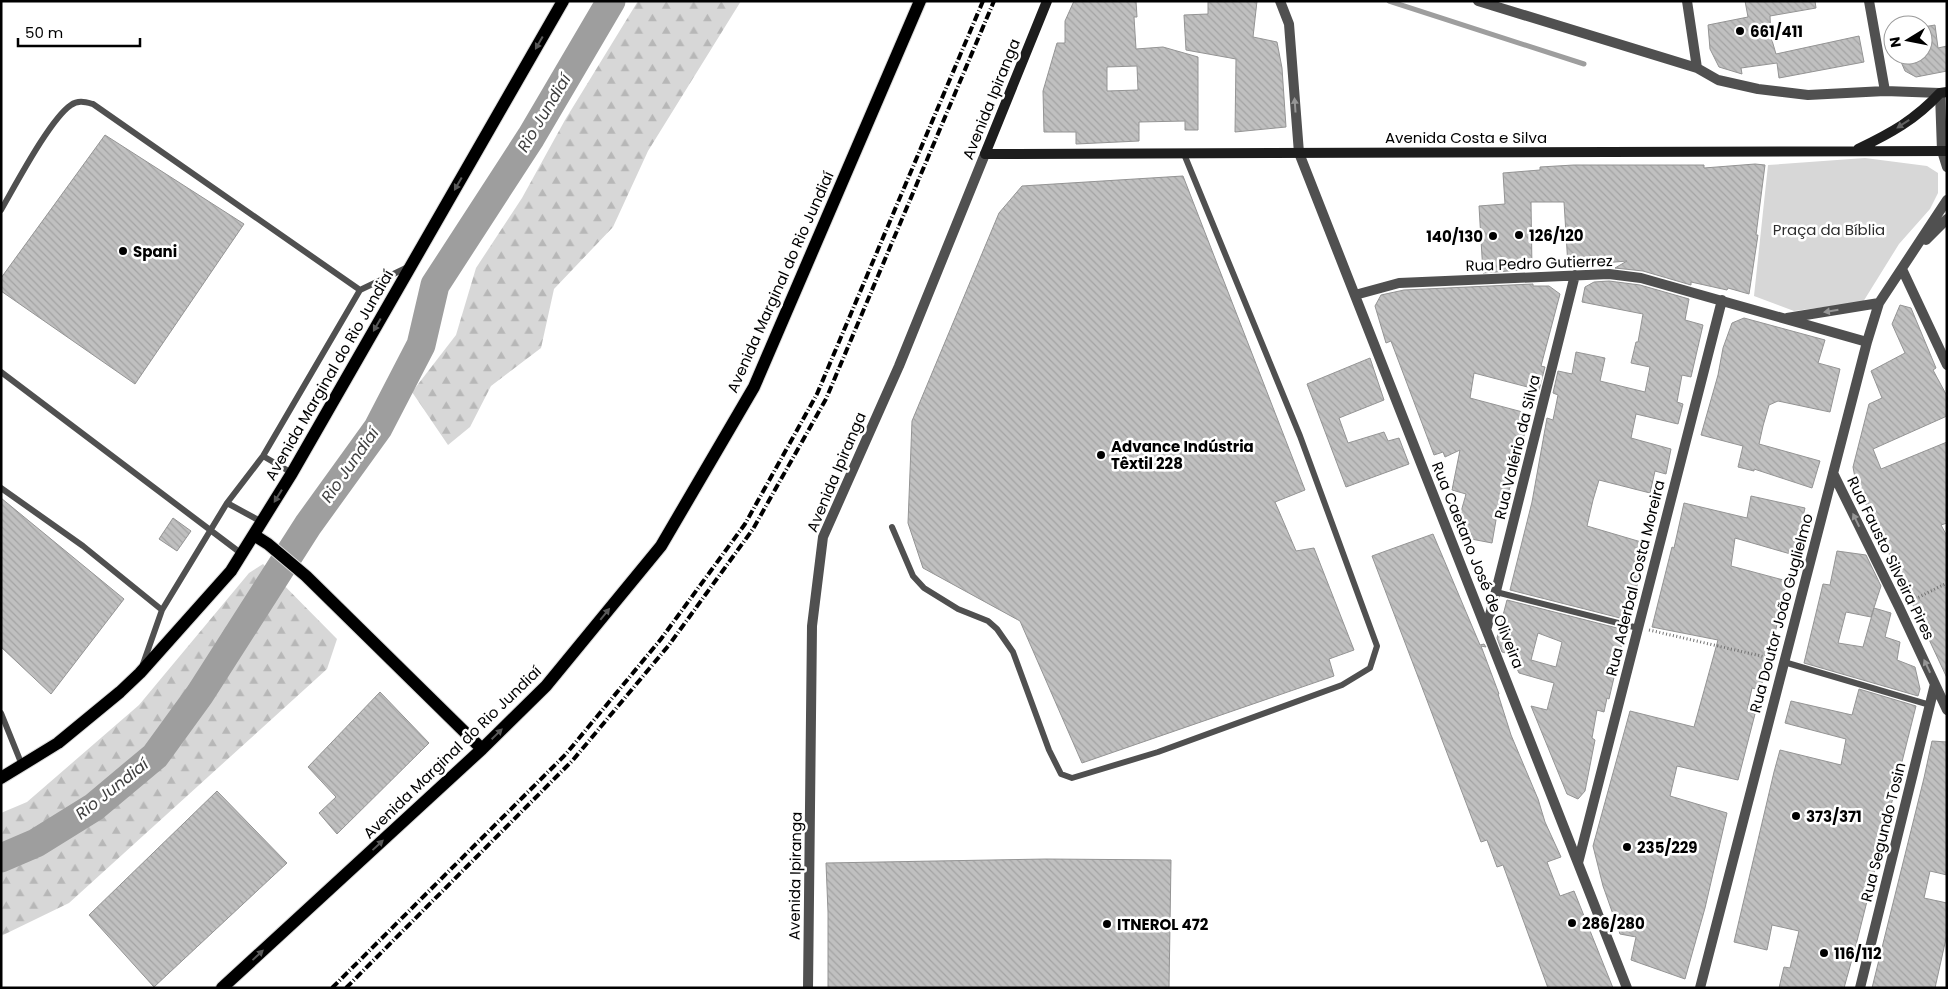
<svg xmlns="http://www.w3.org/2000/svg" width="1948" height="989" font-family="Poppins,sans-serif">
<defs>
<pattern id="forest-firs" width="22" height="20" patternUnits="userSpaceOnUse" patternTransform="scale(1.25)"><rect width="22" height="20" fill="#d7d7d7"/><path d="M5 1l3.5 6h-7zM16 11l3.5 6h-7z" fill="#b7b7b7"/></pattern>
<pattern id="building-back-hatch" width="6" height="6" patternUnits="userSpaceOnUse" patternTransform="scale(1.25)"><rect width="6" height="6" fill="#c0c0c0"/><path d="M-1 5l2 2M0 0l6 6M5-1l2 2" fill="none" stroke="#a3a3a3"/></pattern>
</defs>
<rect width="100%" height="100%" fill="#fff"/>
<!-- green -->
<path fill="#d7d7d7" d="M1865,158L1927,166L1938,173V193L1930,209L1899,244L1863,302L1794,311L1754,296L1768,165Z"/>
<!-- forest -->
<path fill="url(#forest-firs)" d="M638,1H741L648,151L613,227L554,289L541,348L491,386L470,427L448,445L412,392L456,335L476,268L522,198L565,120Z
M263,564L337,639L327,669L69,903L1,936V813L27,802L139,705L249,573Z"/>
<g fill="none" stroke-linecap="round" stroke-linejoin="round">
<!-- stream -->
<path stroke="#9e9e9e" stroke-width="5" d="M1389,1L1584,64"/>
<!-- river -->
<path stroke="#9e9e9e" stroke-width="29" d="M1,858L36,843L94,807L155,756L200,694L308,525L378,428L421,345L435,285L531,137L611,1"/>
</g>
<!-- building -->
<path fill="url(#building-back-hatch)" stroke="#949494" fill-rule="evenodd" d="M1074,1H1136L1137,17H1134L1136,49L1163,47L1198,57V130H1185V121L1139,122V141L1076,144V132H1044L1043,91L1057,43H1065V21ZM1137,66L1138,90L1107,91V67Z
M1208,1H1257L1253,37L1277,42L1282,68L1286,127L1235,132L1236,59L1186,50L1184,15L1208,14Z
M1745,1H1815L1816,8L1770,16L1771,37L1776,54L1859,36L1864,62L1779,78L1777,63L1741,68L1742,74L1719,67L1710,49L1708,25L1748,17Z
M1935,25L1938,48L1947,46V71L1916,77L1905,71L1898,55H1923V27Z
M105,135L244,224L135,384L1,291V278Z
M1755,164L1765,165L1756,235H1758L1749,294L1728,288L1727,290L1691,282V285L1643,271L1615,268L1627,261L1568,266L1564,202H1531L1532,269L1483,273L1479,206L1505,204L1503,173L1540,170V167L1574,165H1704V168Z
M1183,176L1305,490L1275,502L1296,551L1314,548L1354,650L1329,659L1334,676L1082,763L1020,621L923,568L908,523L912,421L999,213L1022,186Z
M1609,281L1640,285L1689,299L1685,320L1703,325L1691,377L1682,375L1677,402L1683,404L1678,424L1636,414L1631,438L1671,449L1666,474L1655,471L1650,493L1599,480L1593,500L1587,526L1648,544L1628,620L1510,590L1532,502L1547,418L1553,420L1558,395L1553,393L1558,371L1572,374L1576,352L1605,358L1600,381L1645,392L1650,367L1631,363L1636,342H1638L1643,314L1582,302L1585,287L1594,282Z
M1533,284V286H1549L1560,294L1541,366L1545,367L1539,390L1474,373L1470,398L1530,414L1505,505L1499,503L1492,543L1466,538L1459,519L1466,494L1452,490L1460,450L1445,457L1443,452L1434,455L1391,341L1386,343L1375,306L1381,295L1404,290Z
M1900,305L1911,308L1936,368L1933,370L1947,396V416L1873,449L1881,469L1947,442V523L1941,525L1947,536V678L1856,483L1853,467L1869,404L1882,398L1871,371L1905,353L1892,324Z
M1744,318L1825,340L1818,363L1840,369L1830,412L1778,401L1769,405L1763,426L1759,444L1820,461L1812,488L1754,469V471L1738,467L1743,446L1701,435L1718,375L1723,348L1732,323Z
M1370,358L1384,400L1339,418L1348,443L1384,432L1388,441L1399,438L1409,464L1346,487L1307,384Z
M1751,496L1805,508L1794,555L1735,538L1731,566L1787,581L1770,655L1760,690L1752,688L1747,711L1755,714L1738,780L1677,766L1670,796L1727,813L1705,908L1685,979L1631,960L1636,937L1620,934L1603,886L1593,846L1630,711L1694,727L1718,640L1652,627L1672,547L1674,548L1684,503L1747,518Z
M1,498L124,599L51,694L1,647Z
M173,518L191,531L177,551L159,539Z
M1433,534L1480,645L1484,644L1486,647L1481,646L1499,694H1498L1511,735L1538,799L1545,822L1561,857L1547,862L1560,896L1574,891L1613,988H1548L1503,865L1497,867L1487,840L1481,842L1372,556Z
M1837,551L1866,555L1881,586L1871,617L1846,612L1838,643L1863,647L1874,608L1891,613L1885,637L1900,642L1897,660L1915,667L1920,689L1918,696L1804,663L1823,584L1830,585Z
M1507,600L1625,630L1609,699L1607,698L1604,712L1597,710L1592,738L1595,740L1585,791L1578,799L1567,794L1531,706L1547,710L1554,683L1519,673L1510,654L1502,652L1497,638ZM1538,633L1562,642L1556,667L1531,660Z
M1859,689L1916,706L1856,945L1844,988H1779L1784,967L1790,968L1799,931L1772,925L1767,950L1734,942L1774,772L1780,750L1841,765L1846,739L1785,723L1791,701L1852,715Z
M380,692L429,743L337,834L319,813L336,797L308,767Z
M1932,741L1947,742V875L1930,871L1924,898L1947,903V934L1935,988H1872L1924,778Z
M217,791L287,863L154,987L89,915Z
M1046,859L1171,860L1169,988H828V912L826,863Z"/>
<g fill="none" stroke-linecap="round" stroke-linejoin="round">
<defs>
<path id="primary" d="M254,535L268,544L306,576L482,749
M1,778L58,743L120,692L140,673L231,571L292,473L563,1
M222,988L482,749L546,686L661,546L754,387L920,1"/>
</defs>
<!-- primary casing -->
<use href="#primary" stroke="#dbdbdb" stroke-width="14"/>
<!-- path -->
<path stroke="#727272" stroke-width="3" stroke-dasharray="1 2.5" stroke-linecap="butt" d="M1909,602L1947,583
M1649,630L1774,659"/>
<!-- service -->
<path stroke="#505050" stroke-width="6" d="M1,210C15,186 50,119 71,105C78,100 85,102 93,104L360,290L408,267
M1,372L242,554
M263,456L292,473
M1,488L83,546L162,610L143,664
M227,503L262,522
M892,527L913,576L924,588L958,609L988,621L997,629L1013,652L1049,750L1061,774L1072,778L1158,752L1342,685L1370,668L1377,646L1300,436L1184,154
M1496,592L1638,628
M162,610L227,503L263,456L360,290
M1784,662L1930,705
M1,713L22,765"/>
<!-- minor -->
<path stroke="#505050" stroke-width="10" d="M1280,1L1289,24L1299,153L1627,988
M1478,1L1697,68L1718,80L1758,89L1808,95L1885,91L1940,93L1942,151L1947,167
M1687,1L1697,68
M1869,1L1885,91
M1926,240L1947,219
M1902,269L1947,365
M1355,295L1399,283L1609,274L1641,278L1867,342
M1787,318L1879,303
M1833,473L1899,607L1947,710
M1487,627L1575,275
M1578,863L1722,300
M808,988L812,626L823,537L899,366L985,154
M1700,988L1867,342L1879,303L1947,200
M1860,988L1935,684"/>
<!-- secondary -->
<path stroke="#1d1d1d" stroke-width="10" d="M1047,1L985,154L1947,151
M1858,149C1891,133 1915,120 1940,93L1947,92"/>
<!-- primary -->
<use href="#primary" stroke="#000" stroke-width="12"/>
<!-- rail -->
<path stroke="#000" stroke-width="4" stroke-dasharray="8 2.5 1 2.5" stroke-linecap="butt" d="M332,988L566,754L661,639L745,524L817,394L983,1
M346,988L573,760L669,645L753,529L826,399L994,1"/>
</g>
<!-- one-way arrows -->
<defs><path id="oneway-solid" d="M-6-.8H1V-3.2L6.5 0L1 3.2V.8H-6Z" transform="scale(1.25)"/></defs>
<g fill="#595959">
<use href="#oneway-solid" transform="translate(539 43) rotate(120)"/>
<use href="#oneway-solid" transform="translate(458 184) rotate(120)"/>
<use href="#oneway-solid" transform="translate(377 325) rotate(120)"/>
<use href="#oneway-solid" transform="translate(278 496) rotate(122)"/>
<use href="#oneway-solid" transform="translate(605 614) rotate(-51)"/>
<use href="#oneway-solid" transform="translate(497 734) rotate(-44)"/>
<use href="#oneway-solid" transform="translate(378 845) rotate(-43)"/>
<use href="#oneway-solid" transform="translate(258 955) rotate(-43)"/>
</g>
<g fill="#969696">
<use href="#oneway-solid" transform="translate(1295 105) rotate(-94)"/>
<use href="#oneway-solid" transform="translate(1831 311) rotate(171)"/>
<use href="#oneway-solid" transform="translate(1856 520) rotate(-116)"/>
<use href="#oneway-solid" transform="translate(1927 666) rotate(-115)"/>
</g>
<use fill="#616161" href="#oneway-solid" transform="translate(1903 124) rotate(147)"/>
<!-- markers -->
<g fill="#000" stroke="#fff" stroke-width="2">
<circle cx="1740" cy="31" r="5"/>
<circle cx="1519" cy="235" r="5"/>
<circle cx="1493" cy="236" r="5"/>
<circle cx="123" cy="251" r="5"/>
<circle cx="1101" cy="455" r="5"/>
<circle cx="1796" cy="816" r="5"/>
<circle cx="1627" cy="847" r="5"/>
<circle cx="1572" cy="923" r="5"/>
<circle cx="1107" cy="924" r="5"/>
<circle cx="1824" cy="953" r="5"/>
</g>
<g text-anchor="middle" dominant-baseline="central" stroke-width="5" stroke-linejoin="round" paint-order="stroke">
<!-- poi labels -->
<g font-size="15" font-weight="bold" fill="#000" stroke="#fff" text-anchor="start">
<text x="1750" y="31">661/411</text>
<text x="1529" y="235">126/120</text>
<text x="1483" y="236" text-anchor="end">140/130</text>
<text x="133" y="251">Spani</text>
<text x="1111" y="446">Advance Indústria<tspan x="1111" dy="17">Têxtil 228</tspan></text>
<text x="1806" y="816">373/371</text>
<text x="1637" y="847">235/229</text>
<text x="1582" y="923">286/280</text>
<text x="1117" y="924">ITNEROL 472</text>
<text x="1834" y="953">116/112</text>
</g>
<!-- street labels -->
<g font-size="15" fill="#000" stroke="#fff">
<text transform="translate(991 99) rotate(-68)">Avenida Ipiranga</text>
<text x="1466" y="137">Avenida Costa e Silva</text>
<text transform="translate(1539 263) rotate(-2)">Rua Pedro Gutierrez</text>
<text transform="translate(780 282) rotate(-66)">Avenida Marginal do Rio Jundiaí</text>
<text transform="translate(329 375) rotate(-60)">Avenida Marginal do Rio Jundiaí</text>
<text transform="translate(1517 447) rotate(-76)">Rua Valério da Silva</text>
<text transform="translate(836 472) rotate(-67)">Avenida Ipiranga</text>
<text transform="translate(1891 558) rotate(64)">Rua Fausto Silveira Pires</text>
<text transform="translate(1478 565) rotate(68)">Rua Caetano José de Oliveira</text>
<text transform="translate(1635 578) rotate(-76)">Rua Aderbal Costa Moreira</text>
<text transform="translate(1781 613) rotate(-75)">Rua Doutor João Guglielmo</text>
<text transform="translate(452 752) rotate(-44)">Avenida Marginal do Rio Jundiaí</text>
<text transform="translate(1883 832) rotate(-76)">Rua Segundo Tosin</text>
<text transform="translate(795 876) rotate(-89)">Avenida Ipiranga</text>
</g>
<!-- park labels -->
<g font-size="15" fill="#2e2e2e" stroke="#fff">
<text x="1829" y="229">Praça da Bíblia</text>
</g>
<!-- water labels -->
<g font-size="16" font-style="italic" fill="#3f3f3f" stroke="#fff">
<text transform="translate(544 113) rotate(-59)">Rio Jundiaí</text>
<text transform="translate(350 465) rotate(-55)">Rio Jundiaí</text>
<text transform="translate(112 789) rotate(-38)">Rio Jundiaí</text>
</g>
</g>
<!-- border -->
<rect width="1948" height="989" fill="none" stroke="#000000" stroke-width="5"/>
<!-- north arrow -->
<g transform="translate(1908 40) rotate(260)"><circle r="24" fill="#ffffff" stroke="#999999"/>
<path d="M0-4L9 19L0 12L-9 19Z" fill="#000000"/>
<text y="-8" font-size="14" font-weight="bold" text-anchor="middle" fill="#000000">N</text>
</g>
<!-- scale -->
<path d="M18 38v8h122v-8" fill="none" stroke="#000000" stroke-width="2.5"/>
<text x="25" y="38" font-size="15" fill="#000000" stroke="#ffffff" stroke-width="4" paint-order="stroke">50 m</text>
</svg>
